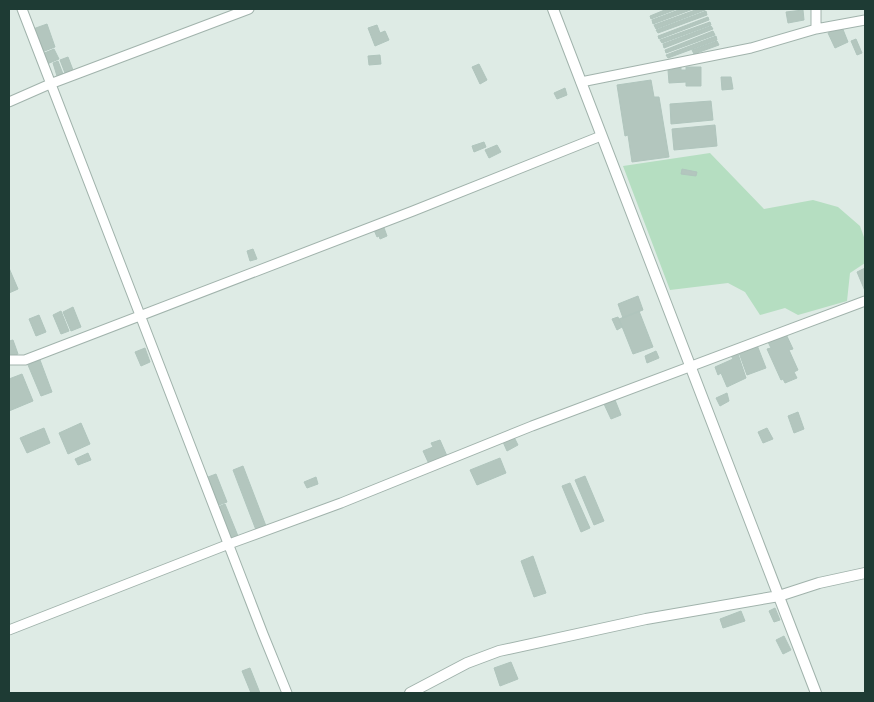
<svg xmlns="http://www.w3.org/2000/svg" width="874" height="702" font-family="Signika,sans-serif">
<rect width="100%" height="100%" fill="#deebe5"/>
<!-- green -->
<path fill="#b5dec1" d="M710,153L764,209L813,200L838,207L860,226L865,240V263L850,273L847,301L798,315L785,308L760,315L745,292L728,283L670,290L623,166Z"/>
<!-- building -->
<path fill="#b3c6be" stroke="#b0c5bd" d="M667,9H677L651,19L650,16Z
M681,9H693L653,24L652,20Z
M698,9L705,10L656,29L654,25Z
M803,10L804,20L788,23L786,12Z
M706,11L707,15L658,33L656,30Z
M708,17L709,20L659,39L658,36Z
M710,22L711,25L662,43L660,40Z
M47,24L55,47L42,52L33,29Z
M377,25L380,33L385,31L389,40L375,46L368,28Z
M711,26L713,29L664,48L663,44Z
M842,27L848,42L835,48L828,33Z
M713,31L715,35L666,53L665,50Z
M716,36L717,40L668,58L666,55Z
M856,39L862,53L857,55L851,41Z
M717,41L719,45L694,54L692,50Z
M54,49L59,59L47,64L42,54Z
M380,55L381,64L369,65L368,56Z
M68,57L73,70L65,73L60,60Z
M58,61L63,74L57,76L53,63Z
M479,64L487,80L480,84L472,67Z
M672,65H681V70H686V67H701V86H686V82L669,83L668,70H672Z
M721,77H731L733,89L722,90Z
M651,80L654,97H659L669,157L632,162L628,135L625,136L617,85Z
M565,88L567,95L557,99L554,93Z
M711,101L713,120L671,124L670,104Z
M715,125L717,146L674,150L672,129Z
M484,142L486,147L474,152L472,146Z
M497,145L501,152L489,158L485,150Z
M682,169L697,172L696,176L681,174Z
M383,225L387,236L380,239L379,236L377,237L374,230Z
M253,249L257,259L250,261L247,251Z
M9,268L18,289L9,293Z
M865,268V291L857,272Z
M638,296L643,310L623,318L618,304Z
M73,307L81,327L71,331L63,312Z
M61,311L69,331L61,334L53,315Z
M639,311L653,347L633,354L619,319Z
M39,315L46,332L36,336L29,319Z
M618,317L622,327L617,330L612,319Z
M785,332L793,349L789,350L798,370L794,372L797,378L785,383L783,379L781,380L767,349L771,348L767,340Z
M13,340L18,354L9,357V341Z
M757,345L766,368L747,375L738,350Z
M145,348L150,362L141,366L135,352Z
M656,351L659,358L647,363L645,356Z
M737,351L746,378L727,387L721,373L718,375L715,367L733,359L730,354Z
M40,360L52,392L41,396L28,365Z
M22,374L33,401L9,411V379Z
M727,393L729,401L720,406L716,398Z
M615,400L621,415L611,419L604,404Z
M798,412L804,429L794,433L788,416Z
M81,423L90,444L68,454L59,433Z
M44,428L50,443L27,453L20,438Z
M767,428L773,439L763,443L758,432Z
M514,437L518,445L507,451L503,442Z
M440,440L447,456L429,464L423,451L433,447L431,443Z
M88,453L91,460L78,465L75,459Z
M500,458L506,473L477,485L470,470Z
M243,466L266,526L256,530L233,470Z
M216,474L227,502L219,505L208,477Z
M585,476L604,521L594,525L575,480Z
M316,477L318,484L307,488L304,482Z
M570,483L590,528L581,532L562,486Z
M225,504L238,536L230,539L218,507Z
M533,556L546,593L534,597L521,561Z
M775,608L780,620L774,622L769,611Z
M741,611L745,621L723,628L720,619Z
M784,636L791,650L783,654L776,640Z
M511,662L518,679L500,686L494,668Z
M250,668L260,693H251L242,671Z"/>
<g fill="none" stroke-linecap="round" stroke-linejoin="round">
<defs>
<path id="minor" d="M22,9L263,634L287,693
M816,9V29
M581,82L751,48L816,29L865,20
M9,102L50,84L249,9
M9,360H25L413,211L601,136
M9,630L229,544L341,503L532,426L865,301"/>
<path id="tertiary" d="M553,9L816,693
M410,693L467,663L499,651L646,619L779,596L819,583L865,573"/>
</defs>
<!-- minor casing -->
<use href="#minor" stroke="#a1b3ac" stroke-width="11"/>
<!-- tertiary casing -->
<use href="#tertiary" stroke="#a1b3ac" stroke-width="12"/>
<!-- minor -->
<use href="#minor" stroke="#fff" stroke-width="9"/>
<!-- tertiary -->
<use href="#tertiary" stroke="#fff" stroke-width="10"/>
</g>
<!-- border -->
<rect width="874" height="702" fill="none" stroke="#1e3b34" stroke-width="20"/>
</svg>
